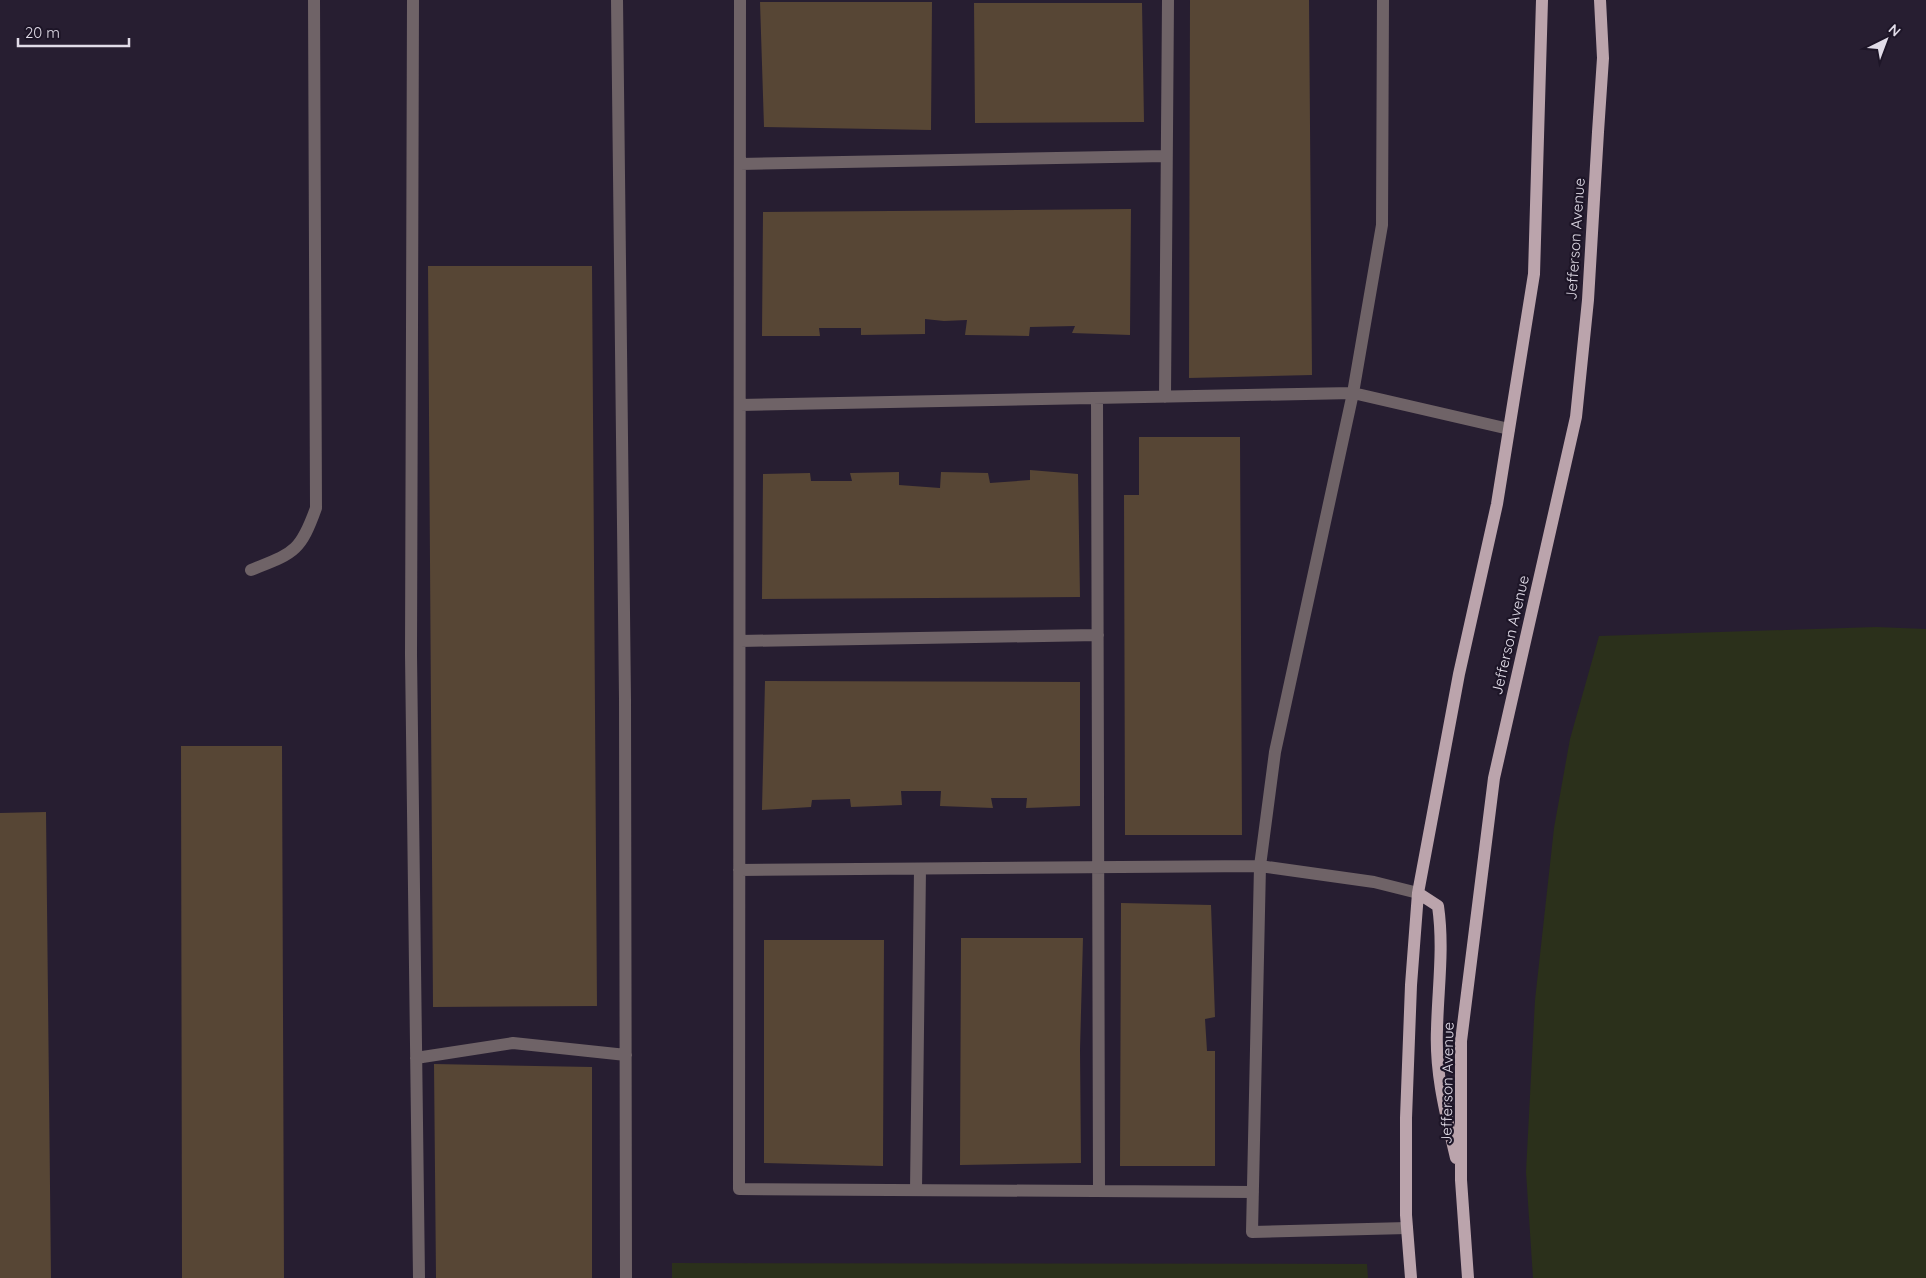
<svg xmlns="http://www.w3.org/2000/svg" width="1926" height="1278" font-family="Quicksand,sans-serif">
<rect width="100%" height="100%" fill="#271e31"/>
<!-- green -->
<path fill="#2b301b" d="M1876,627L1926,629V1278H1533L1526,1172L1535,1000L1554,828L1570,739L1599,636Z
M672,1263L1367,1264L1368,1278H672Z"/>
<!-- building -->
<path fill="#574635" d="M1190,0H1309L1312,375L1189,378Z
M760,2H932L931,130L764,127Z
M974,3H1142L1144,122L975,123Z
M1131,209L1130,335L1072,333L1075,326L1030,327L1029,336L965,335L967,320L944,321L925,319V334L861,335V328H819L820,336H762L763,212Z
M428,266H592L597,1006L433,1007Z
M1139,437H1240L1242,835H1125L1124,495H1139Z
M1030,470L1078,474L1080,597L762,599L763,474L810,473L811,481H852L850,473L899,472V485L940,488L941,472L988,473L990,483L1030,480Z
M765,681L1080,682V806L1026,808L1027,798H991L993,808L940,806L941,791H901L902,805L851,807L850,799L812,800L811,807L762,810Z
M181,746H282L284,1278H182Z
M46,812L51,1278H0V813Z
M1121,903L1211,905L1215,1017L1205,1019L1207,1051H1215V1166H1120Z
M961,938H1083L1080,1050L1081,1163L960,1165Z
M764,940H884L883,1166L764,1163Z
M434,1064L592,1067V1278H436Z"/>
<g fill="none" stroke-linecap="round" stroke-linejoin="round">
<!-- lane -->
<path stroke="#6f6367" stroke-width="12" d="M413,0L411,655L419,1278
M617,0L625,699L626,1278
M740,0L739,1189L1253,1192
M1383,0L1382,225L1353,393L1275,752L1260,866L1252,1232L1407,1228
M740,164L1166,156
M1165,397L1168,0
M1097,398L1099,1191
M740,405L1353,393L1509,429
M251,570C293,553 300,553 316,508L314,0
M740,641L1098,635
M739,870L1260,866L1374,882L1418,893
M416,1058L513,1043L626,1055
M916,1190L920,869"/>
<!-- primary -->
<path stroke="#bba4ac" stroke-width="12" d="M1418,893L1438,906C1444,948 1438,987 1437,1029C1435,1074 1446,1115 1456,1158
M1411,1278L1406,1215V1118L1411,985L1418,893L1459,674L1497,504L1534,274L1542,0
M1468,1278L1461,1180V1041L1494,778L1576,417L1588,300L1598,132L1603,58L1600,0"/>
</g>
<g text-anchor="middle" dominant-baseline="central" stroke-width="4.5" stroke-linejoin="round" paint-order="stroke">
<!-- street labels -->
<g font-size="15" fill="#e1dce8" stroke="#1d1527">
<text transform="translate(1575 239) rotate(-86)">Jefferson Avenue</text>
<text transform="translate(1510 635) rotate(-77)">Jefferson Avenue</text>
<text transform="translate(1447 1083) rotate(-89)">Jefferson Avenue</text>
</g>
</g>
<!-- north arrow -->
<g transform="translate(1886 40) rotate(42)" stroke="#1d1527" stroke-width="4" paint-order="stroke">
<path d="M0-4L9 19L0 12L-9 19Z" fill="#e1dce8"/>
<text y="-8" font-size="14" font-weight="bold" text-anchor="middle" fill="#e1dce8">N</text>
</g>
<!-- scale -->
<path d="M18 38v8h111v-8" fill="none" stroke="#e1dce8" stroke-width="2.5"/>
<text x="25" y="38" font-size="15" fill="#e1dce8" stroke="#1d1527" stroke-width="4" paint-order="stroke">20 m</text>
</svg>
